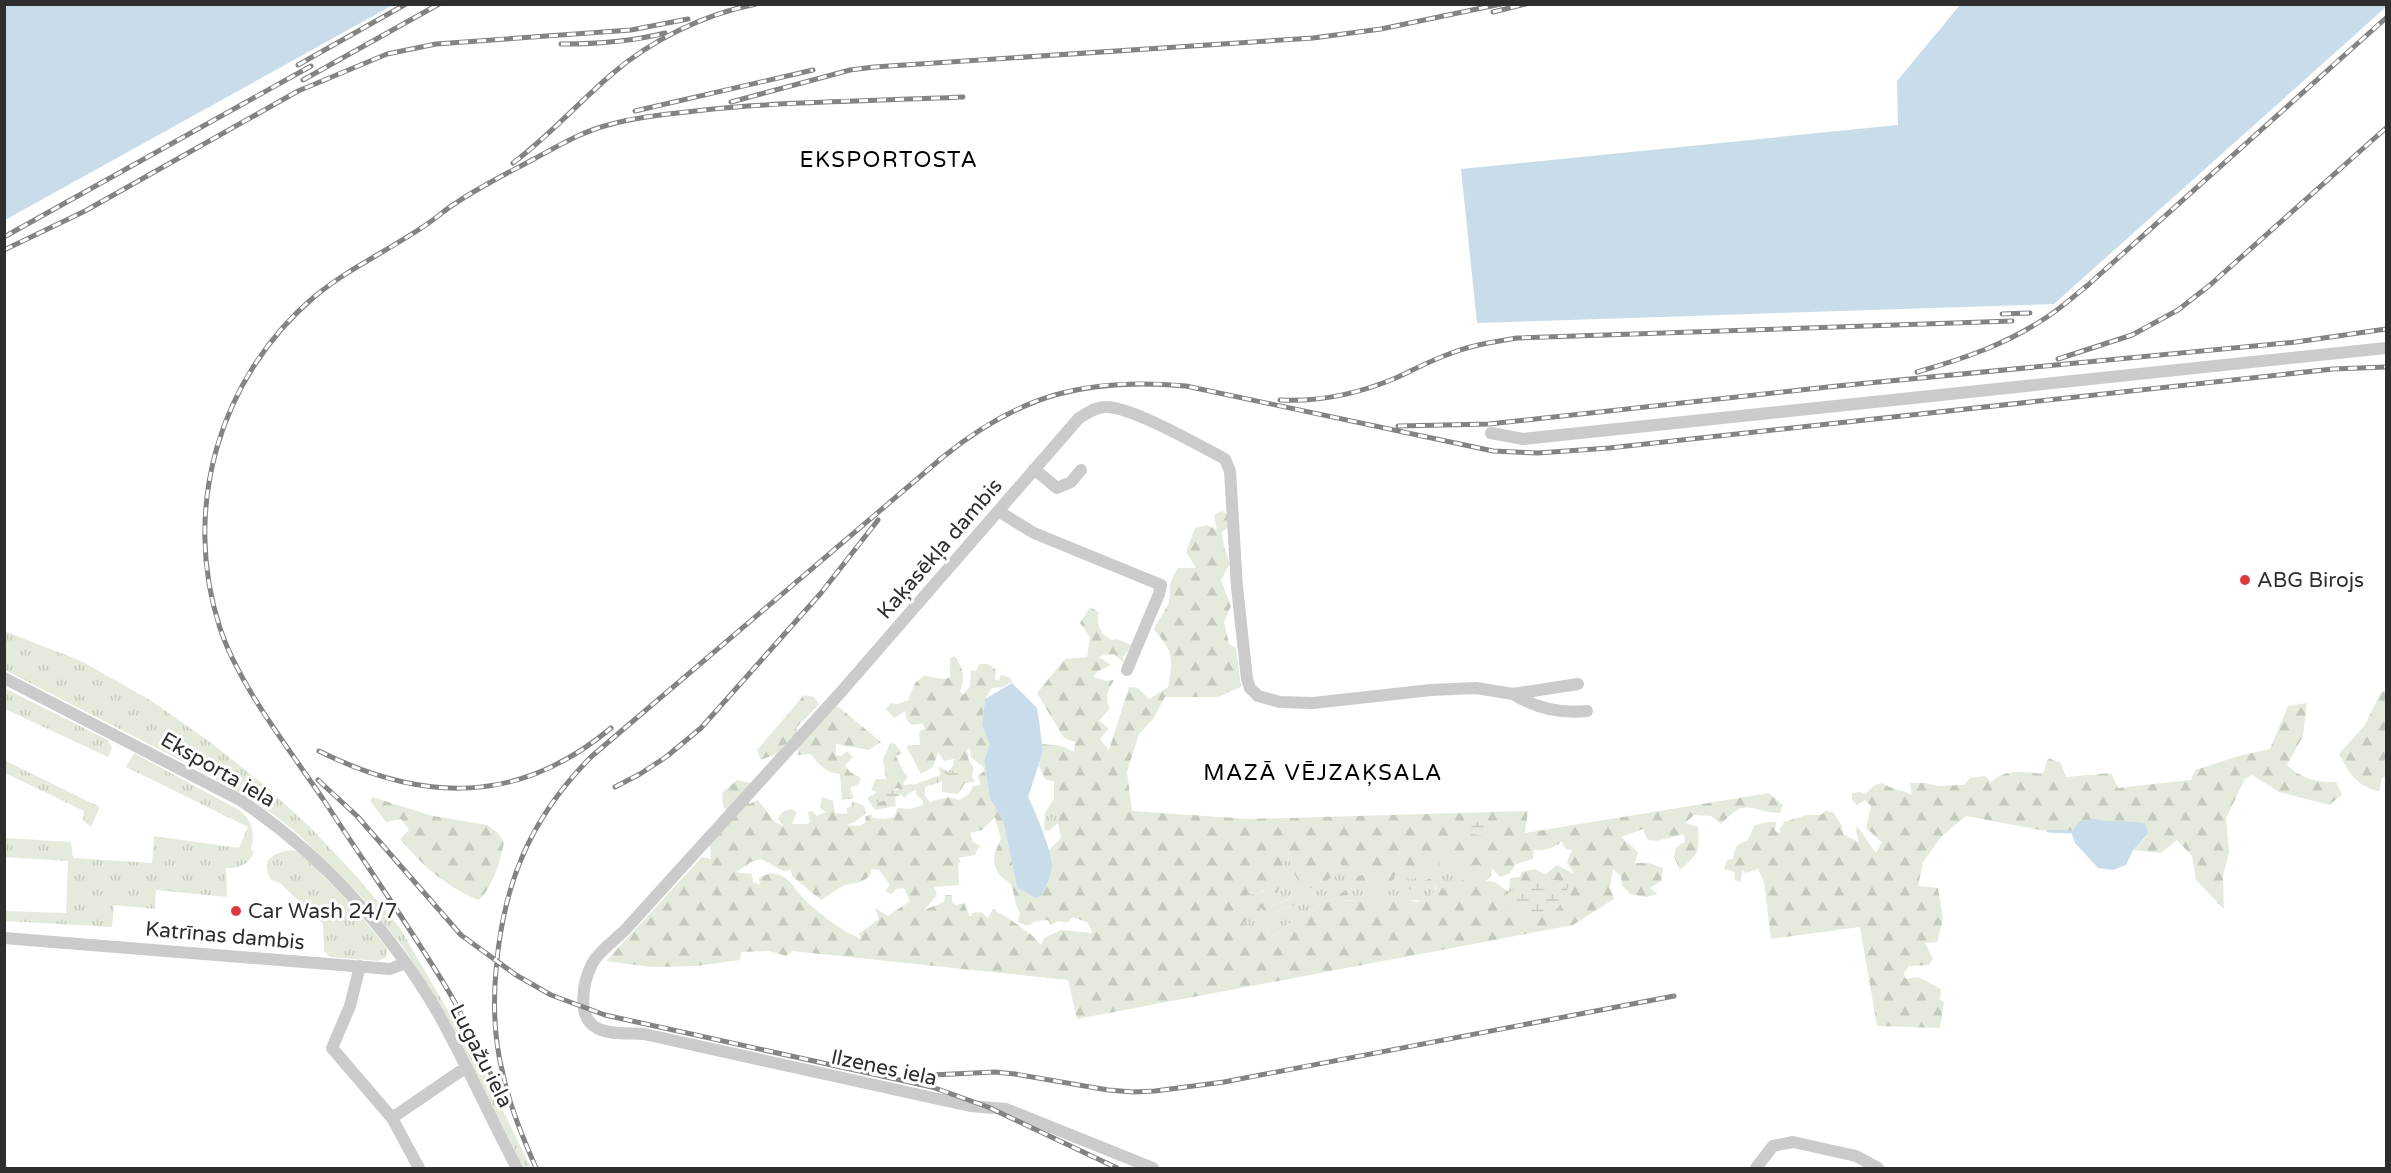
<svg xmlns="http://www.w3.org/2000/svg" width="2391" height="1173" font-family="'Varela Round',sans-serif">
<defs>
<pattern id="grass-tufts" width="24" height="20" patternUnits="userSpaceOnUse" patternTransform="scale(1.5)"><rect width="24" height="20" fill="#e4ebdc"/><path d="M3 7l-1-3M5 7V3M7 7l1-3M15 17l-1-3M17 17v-4M19 17l1-3" fill="none" stroke="#c4cabd"/></pattern>
<pattern id="forest-firs" width="22" height="20" patternUnits="userSpaceOnUse" patternTransform="scale(1.5)"><rect width="22" height="20" fill="#e4ebdc"/><path d="M5 1l3.5 6h-7zM16 11l3.5 6h-7z" fill="#c4cabd"/></pattern>
<pattern id="wetland-marsh" width="20" height="14" patternUnits="userSpaceOnUse" patternTransform="scale(1.5)"><rect width="20" height="14" fill="#e4ebdc"/><path d="M1 5h8M5 5V1M11 12h8M15 12V8" fill="none" stroke="#c4cabd"/></pattern>
</defs>
<rect width="100%" height="100%" fill="#fff"/>
<!-- grass -->
<path fill="url(#grass-tufts)" d="M4,631L81,661L150,700L210,742L263,784L310,827L358,878L400,928L487,1078L531,1168H524L445,1014L404,948L361,896L298,834L273,814L211,776L5,670Z
M4,688L108,740L112,748L108,757L5,709Z
M134,753L239,810C253,821 255,833 251,849L254,852C249,864 239,869 226,868L227,897L156,890L155,909L114,905L112,927L5,921V911L66,913L68,861L5,857V827L6,838L71,842L73,858L152,863L154,836L239,848L248,827L126,767Z
M4,760L100,807L91,827L83,820L84,811L5,773Z
M1055,797L1054,805L1059,822L1049,831L1044,830L1045,813Z
M291,850L299,852L348,901L387,948L386,957L378,961L330,957L324,951L323,924L280,883L271,880C260,860 272,853 291,850Z
M1447,852L1479,864L1477,878L1461,890H1443L1441,886V875L1408,886L1409,889L1436,884C1434,910 1403,898 1386,896L1384,902L1340,900L1347,890L1326,904H1318L1308,917H1297L1274,936L1267,933L1271,923L1251,930L1246,929L1242,922L1260,912L1258,906L1269,914L1294,905L1291,898L1274,905L1262,900V904L1245,910L1237,904L1238,900L1250,894L1260,893L1284,877L1283,862L1290,859L1294,873L1339,859L1342,869L1349,871L1353,865L1364,867V874L1353,878C1367,887 1381,889 1394,879L1396,868C1416,869 1432,867 1447,852Z"/>
<!-- forest -->
<path fill="url(#forest-firs)" fill-rule="evenodd" d="M1222,511L1228,515V527L1222,532L1224,547L1230,564L1221,580L1231,606L1224,622L1229,644L1236,648L1241,687L1218,697H1165L1153,719L1139,734L1127,772L1132,811L1250,819L1528,811L1525,833L1769,793L1783,805L1780,813C1746,811 1748,796 1721,824L1711,816L1694,815L1685,823L1698,827C1700,852 1699,853 1680,870L1674,857L1676,847L1685,842L1684,834L1657,841L1648,840L1643,829L1621,837L1638,852L1635,863H1649L1663,868L1661,881L1650,888L1658,894L1646,897L1630,894L1622,885L1621,876L1613,869L1610,887L1614,899L1573,925L1077,1019L1068,980L792,951L786,956L769,951L741,952L740,960L696,966L651,967L606,961L702,857L711,859L710,845L736,815L723,807L722,793L737,780L750,783L749,804L758,800L775,822L783,826L778,819L782,812L791,809L797,812L792,824H807L810,822L808,812L812,811L817,816L826,812L820,808L822,797L833,801L835,813L844,814L848,813L846,809L851,806L853,801L864,806L866,813L855,822L846,825C853,826 861,827 866,822L865,817L871,814L873,818L885,819L894,817L898,808L910,809L923,805V801L916,794L917,786L925,784V796L930,802L948,797L959,800L968,795L973,786L981,785L978,776L984,771L983,767L971,757L970,748L967,750L969,761L974,768L972,776L975,782L965,783L958,794L942,792V780L938,766L948,772L953,766L954,759L944,761L938,752L933,767L921,774L906,746L920,745L919,732L925,728L922,723C910,727 907,724 905,711L894,718L886,709L891,703L898,704L908,700L915,683L924,676L945,679L950,677V658L955,656C963,669 966,677 960,691L963,695L970,686L971,670L976,671L979,664H988L996,670L995,679L999,681L1001,675L1009,677L1012,681L1003,687L992,688L985,699L982,725L990,745L984,760L990,799L1003,820L1017,887L1025,891L1052,861L1048,851L1061,838L1054,805V782L1045,779L1039,766L1043,752L1042,744L1062,746L1074,752L1075,742L1064,738L1037,693L1065,659L1087,657L1090,637L1080,623L1090,607L1098,612C1098,627 1099,633 1112,640L1116,639L1132,645L1123,657L1124,663L1114,654L1104,655L1099,657L1111,665L1098,671L1093,677L1106,681L1114,680C1108,691 1104,697 1110,708L1099,721L1109,728L1100,739L1109,750L1129,687L1138,688L1149,699L1168,687C1173,659 1174,651 1154,630C1157,621 1164,613 1168,605C1173,588 1165,588 1178,568H1196L1186,552L1195,528L1207,525L1217,530L1214,515ZM995,817L1001,839C994,853 990,862 1000,875C1003,879 1008,881 1011,885C1015,892 1013,902 1020,913L1018,922L1027,926L1036,921L1048,920L1051,925L1058,921L1067,923L1073,917L1087,922L1093,933L1061,930L1044,938L1041,945C1031,932 1008,918 993,909L988,918L981,912L972,913L970,917L964,903L956,905L952,902V895H945L944,902L924,910L937,895L934,887L959,885L958,864L961,861L958,858L975,855L978,848L982,847L973,842L970,833L982,830ZM1562,841L1565,849L1572,850L1567,862L1574,874L1557,865L1546,874L1534,869L1522,872L1520,877L1510,878L1509,892L1495,882L1486,881L1491,876L1492,868L1500,877L1509,874L1516,864L1533,859L1534,850C1547,850 1553,849 1562,841ZM1447,852L1453,867L1479,865L1477,877L1462,880L1460,890L1451,885L1443,889L1441,886V875L1407,886L1409,889L1436,884V889L1429,898L1423,896L1418,902L1386,895L1384,902C1371,895 1356,903 1341,900L1352,891L1347,889L1326,904H1318L1308,917H1297L1274,936L1267,933L1271,923L1269,921L1258,923L1257,927L1246,929L1243,922L1261,912L1259,907L1269,914L1294,905L1292,898L1274,905L1262,900V904L1252,903L1245,910L1237,904L1238,900L1250,894L1260,893L1263,890L1277,893L1284,877L1283,862L1289,859L1294,873L1302,887L1317,889L1335,874L1330,862L1339,859L1342,869L1349,871L1353,865L1364,867V874L1353,878L1357,885L1362,884C1373,890 1385,886 1394,879L1397,868H1403L1402,878C1412,881 1417,878 1425,873L1424,867L1438,869L1441,858ZM761,859L783,871L791,870L792,876L821,900C828,896 836,889 843,886C855,882 868,884 872,869L879,870L890,885L885,891L892,894L896,889L904,888L910,901L888,916L875,908L879,919L859,934L861,939C840,930 821,915 804,899C795,890 790,877 777,874C770,872 765,875 759,878L760,885L753,882L752,874L736,872L751,862Z
M2386,690V776L2382,778L2379,791C2356,786 2350,774 2339,754L2365,725L2381,692Z
M804,695L814,697L819,704L796,728L799,736L791,737L790,742L782,746L783,751L761,760L757,750Z
M2307,703L2303,736L2287,765C2301,778 2316,783 2336,782L2342,795L2329,805L2279,792L2252,775L2245,779L2226,818L2229,852L2223,876L2224,909L2196,880L2192,856L2177,840L2161,853L2133,850L2148,835C2125,826 2106,818 2080,821L2071,832L2040,830L1966,816L1941,837L1923,862L1918,886L1938,888L1943,919L1937,942L1925,943L1933,959L1929,965L1909,966L1904,973L1906,979L1918,977L1941,989L1940,1000L1944,1002L1940,1028L1877,1026L1860,927L1771,939L1764,882L1758,869L1745,873L1742,870L1741,882L1734,880L1735,872L1724,869L1727,860L1733,859C1735,848 1736,844 1747,841L1755,825L1768,822H1776L1775,831L1781,833L1780,829L1784,822L1806,815H1821L1825,811L1833,812L1842,826L1843,834L1859,842L1856,831L1857,826L1876,853L1882,842L1866,828L1871,806L1865,800L1857,805L1852,800V793L1859,792L1865,794L1875,785L1882,783C1892,790 1902,789 1912,795L1910,783H1925L1938,786L1964,785L1970,778L1985,776L1991,782C2005,768 2024,772 2043,774L2048,758L2061,763L2066,777L2111,773L2118,788L2191,780L2195,770L2242,755L2270,749L2288,706Z
M835,704L881,742L869,750L836,744V755L841,756L847,751L853,757L845,765L850,772L861,778L859,784L850,788L854,798L842,800L840,774C826,773 819,765 811,754L798,755L797,747Z
M890,743L895,744L902,753L896,756L903,771L908,777L903,783L904,785L912,784L914,788L904,798L898,788L894,789L896,806L875,810L867,798L877,792L871,790L876,779H886L883,759Z
M372,797L433,816L487,825L497,832L504,842C501,860 492,888 479,900C446,887 423,866 400,839L409,830L401,819L386,822L370,801Z"/>
<!-- wetland -->
<path fill="url(#wetland-marsh)" d="M960,768L961,773L940,782L877,803L873,800L890,791L902,789Z
M1488,820L1492,823V832C1485,836 1473,836 1466,831L1468,824Z
M1554,879L1570,884C1565,891 1563,899 1560,905C1546,926 1520,911 1504,903L1503,897L1512,890L1530,881L1540,883Z"/>
<!-- water -->
<path fill="#c9dcea" d="M17,4H393V5L5,220V6Z
M1960,5L2386,4V7L2054,304L1477,323L1461,169L1898,125L1897,81Z
M1012,683L1037,708L1039,720L1043,752L1028,797C1035,810 1052,852 1052,865C1051,877 1046,886 1041,896L1035,898L1017,887L1003,820L990,799L984,760L990,745L982,725L985,699Z
M2095,819C2112,823 2128,820 2145,823L2148,834L2133,850L2126,865L2113,870L2098,868L2075,843L2071,832L2080,821Z"/>
<g fill="none" stroke-linecap="round" stroke-linejoin="round">
<!-- stream -->
<path stroke="#c9dcea" stroke-width="3" d="M2048,831L2071,832"/>
<!-- minor -->
<path stroke="#cbcbcb" stroke-width="12" d="M1491,433L1523,439L2386,348
M1034,469L1057,488L1071,482L1081,470
M998,511L1034,533L1161,585L1159,594L1127,670
M4,678L240,800C321,854 389,929 438,1013C466,1063 490,1117 517,1168
M1513,694C1536,708 1560,714 1587,711
M4,938L390,969L406,963
M360,966L350,1006L332,1048L392,1118L419,1168
M392,1118L465,1068
M1153,1168L1006,1109L970,1106L644,1034C630,1033 609,1035 597,1028C576,1017 583,982 592,964C598,952 615,940 625,930L841,692L1079,418C1088,413 1095,407 1105,407C1131,406 1200,446 1225,459L1230,471L1237,587L1247,679L1250,688L1258,696L1280,702L1313,703L1431,690L1476,688L1513,694L1578,684
M1756,1168L1773,1146L1793,1142L1856,1156L1878,1168"/>
<defs>
<path id="rail" d="M1493,12L1526,4
M561,44C596,44 630,42 665,33
M298,65L406,4
M303,80L439,4
M731,102L850,70L874,67L1313,38L1381,29L1501,4
M635,111L813,70
M513,163C548,137 578,103 612,74C651,40 705,14 756,4
M4,237L311,66
M4,250L85,211L298,91L387,54L436,44L631,30L688,19
M2002,314L2030,313
M2058,359L2132,335L2178,310L2210,285L2386,128
M1917,372C1963,359 2007,344 2047,317C2061,308 2074,296 2088,285L2386,18
M1280,400C1320,402 1361,393 1398,377C1413,370 1428,362 1444,356C1467,346 1492,342 1517,338L2012,321
M1398,426L1489,424L1837,386L2296,342L2386,329
M319,751C423,803 519,805 611,728
M318,780L357,816L461,935L516,975L551,995L605,1015L932,1087L988,1107L1117,1168
M615,787L640,774L666,757L701,728L821,593L878,520
M910,1076L995,1072L1015,1074L1108,1090L1133,1092L1155,1091L1224,1082L1674,996
M504,1101C486,1064 469,1027 449,992C410,927 366,865 325,802C290,750 239,686 220,628C181,509 219,378 314,297C350,267 392,249 430,222C439,216 447,208 456,203C481,186 508,173 534,159C558,146 581,132 608,125C639,116 672,114 704,110C790,101 877,101 963,97
M536,1168C523,1138 510,1107 503,1074C494,1040 493,1005 496,970C503,884 530,818 592,756L943,457C1021,394 1087,377 1186,386L1493,451L1538,453L1609,448L2333,369L2386,367"/>
</defs>
<!-- rail casing -->
<use href="#rail" stroke="#838383" stroke-width="5"/>
<!-- rail -->
<use href="#rail" stroke="#fff" stroke-width="3" stroke-dasharray="9" stroke-linecap="butt"/>
</g>
<!-- markers -->
<g fill="#dd3840" stroke="#fff" stroke-width="2">
<circle cx="2245" cy="580" r="6"/>
<circle cx="236" cy="911" r="6"/>
</g>
<g text-anchor="middle" dominant-baseline="central" stroke-width="6" stroke-linejoin="round" paint-order="stroke">
<!-- street labels -->
<g font-size="21" fill="#2e2e2e" stroke="#fff">
<text transform="translate(940 549) rotate(-49)">Kaķasēkļa dambis</text>
<text transform="translate(218 770) rotate(30)">Eksporta iela</text>
<text transform="translate(225 936) rotate(5)">Katrīnas dambis</text>
<text transform="translate(481 1056) rotate(63)">Lugažu iela</text>
<text transform="translate(884 1068) rotate(12)">Ilzenes iela</text>
</g>
<!-- poi labels -->
<g font-size="21" fill="#2e2e2e" stroke="#fff" text-anchor="start">
<text x="2257" y="580">ABG Birojs</text>
<text x="248" y="911">Car Wash 24/7</text>
</g>
<!-- neighbourhood labels -->
<g font-size="22" letter-spacing="1.5" fill="#000" stroke="#fff">
<text x="889" y="160">EKSPORTOSTA</text>
<text x="1323" y="773">MAZĀ VĒJZAĶSALA</text>
</g>
</g>
<!-- border -->
<rect width="2391" height="1173" fill="none" stroke="#2e2e2e" stroke-width="12"/>
</svg>
